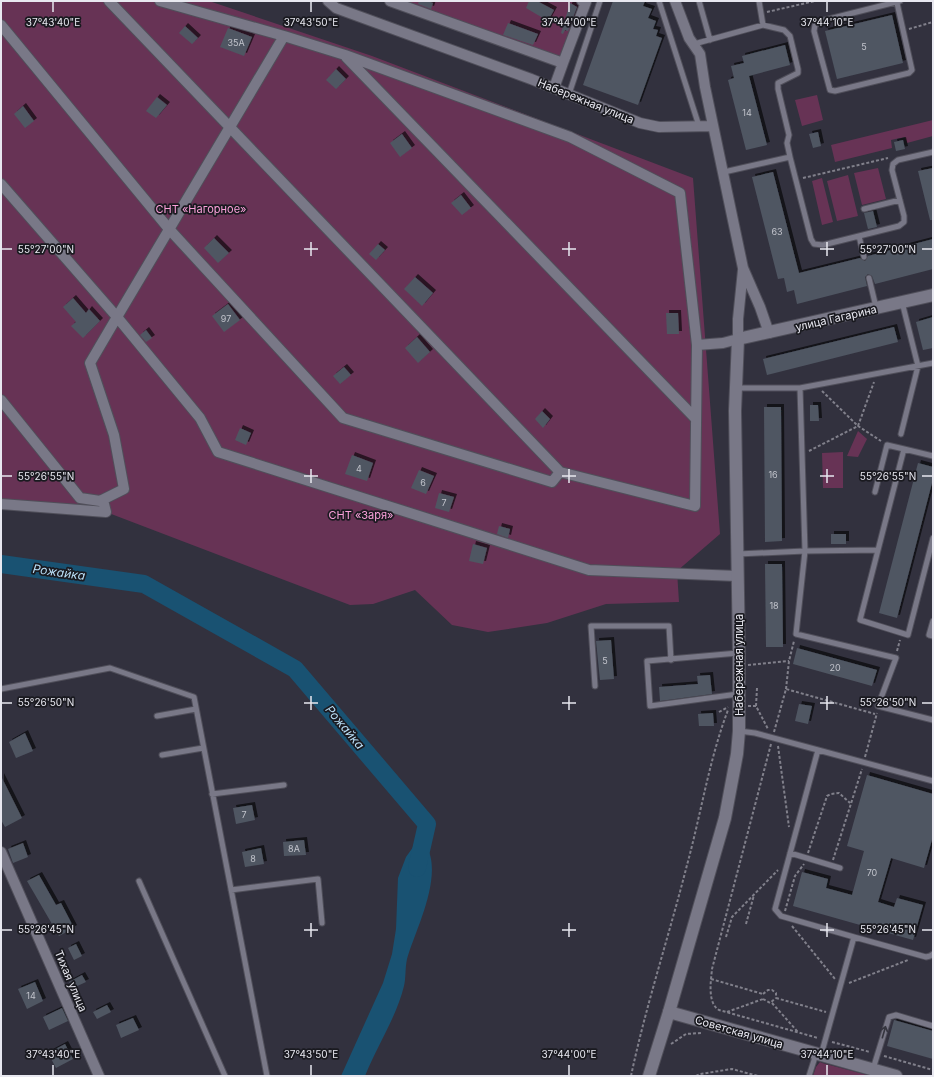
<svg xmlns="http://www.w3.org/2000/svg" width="934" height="1077" font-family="Inter,sans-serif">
<defs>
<filter id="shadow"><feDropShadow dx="3" dy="-3" stdDeviation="0" flood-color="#0009"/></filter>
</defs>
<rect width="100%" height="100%" fill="#32313e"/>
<!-- green -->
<path fill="#673355" d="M1,1H209L372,56L693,178L720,534L677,571L679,602L606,604L547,623L488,632L452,625L415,590L373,604L350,605L106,512L1,505Z
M385,1H586L562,67Z
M817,95L823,120L802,126L795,100Z
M933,120V136L907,143L905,137L891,140L892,148L835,162L831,145Z
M878,168L886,199L862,205L854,173Z
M848,175L858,216L837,221L827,181Z
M822,178L833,222L822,225L812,181Z
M858,431L867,439L858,457L847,456Z
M843,452V488H823L822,453Z
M820,1062L822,1063L871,1076H813L816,1067Z"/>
<!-- water -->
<path fill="#195272" d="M416,843L426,845C444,876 416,928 407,959C405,968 406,978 404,986C396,1018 377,1046 365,1076H341L383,983L392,954L396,929L398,878L406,857Z"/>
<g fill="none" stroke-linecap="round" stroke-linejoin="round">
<!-- river -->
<path stroke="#195272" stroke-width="18" d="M1,564L144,584L295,669L427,824L417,868"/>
</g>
<!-- building -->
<path fill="#4f5662" filter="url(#shadow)" d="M419,1H428L433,3L431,9L418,4Z
M529,1H537L554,10L548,21L526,8Z
M613,1H645L643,6L652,9L648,18L656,21L653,29L658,30L656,36L662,38L638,105L583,85Z
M570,3L577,7L568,31L565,30L563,34L561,33Z
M892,15L903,63L837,79L825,31Z
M508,23L538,34L533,45L503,35Z
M185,26L198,38L192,44L179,33Z
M228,28L252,37L244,56L220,47Z
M785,45L790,65L749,76L767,145L746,150L728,80L734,78L731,66L744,63L742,56Z
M336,69L346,79L336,89L326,80Z
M157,97L167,105L156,118L146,111Z
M23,106L34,121L25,128L14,114Z
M818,132L821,146L813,148L809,134Z
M402,134L412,148L400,157L390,143Z
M903,140L905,149L896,151L894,142Z
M933,168V220H930L918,171Z
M773,172L799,273L860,258L865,261L868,256L933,239V269L875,284L872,276L868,274L865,277L867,286L797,304L794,290L787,292L784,278L778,279L752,177Z
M461,195L471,208L462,215L451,203Z
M873,211L877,227L868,229L864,213Z
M214,238L229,253L218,263L204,248Z
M378,244L385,250L376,260L369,254Z
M415,277L433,293L422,306L404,289Z
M73,298L86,313L89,309L100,321L83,338L71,326L76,322L63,307Z
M228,304L240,320L224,332L212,316Z
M666,313H678L679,334H667Z
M933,317V348L923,350L916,322Z
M894,327L898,342L767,375L763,359Z
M146,330L152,338L146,342L140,335Z
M417,337L430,352L418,363L405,348Z
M344,367L351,375L340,384L333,376Z
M810,405H818L819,421H810Z
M764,407H781L782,541L765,542Z
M542,411L550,419L543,428L535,419Z
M240,428L251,433L246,445L235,440Z
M352,455L373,463L367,481L345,474Z
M918,463L933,467V479L897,618L879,613Z
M419,470L434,476L426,494L411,488Z
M439,493L454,497L449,512L435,508Z
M499,526L510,529L508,538L497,534Z
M831,534H846V544H831Z
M473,544L487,548L483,564L469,561Z
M765,564H782L783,647H766Z
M611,640L614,679L600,680L596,641Z
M797,648L877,670L872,686L793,664Z
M710,675L712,694L660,701L659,687L698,684L697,676Z
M799,704L812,706L808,724L795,721Z
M713,713L714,726H699L698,714Z
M25,733L33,751L16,758L9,742Z
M867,775L933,794V836L924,868L891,858L878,902L894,907L897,898L923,905L913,940L793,906L802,872L828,879L826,888L852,895L864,851L847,846Z
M1,776L22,818L5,827L1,820Z
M252,805L255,820L236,824L233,808Z
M304,840L306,855L284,856L283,842Z
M23,843L28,857L13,863L8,849Z
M261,848L264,864L245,867L242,852Z
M39,875L56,905L61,903L74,928L59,936L27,881Z
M76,944L82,956L74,960L68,948Z
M82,975L86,982L73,988L69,982Z
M35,982L43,1001L27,1009L18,989Z
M107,1005L111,1012L97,1019L93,1012Z
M62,1008L68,1021L49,1030L43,1017Z
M133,1018L139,1030L121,1038L116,1025Z
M894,1020L933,1031V1059L887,1046Z
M65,1044L73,1059L56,1068L48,1053Z"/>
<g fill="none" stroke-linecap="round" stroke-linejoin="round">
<defs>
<path id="service" d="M659,1L699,126
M699,1L710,40
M759,1L763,25
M897,3L912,70L909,73L835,91L830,90L814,31L815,25L821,21L900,1
M694,44L763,25L784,30L790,36L798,69V73L778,83V89L789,135L787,143L790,157L724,172
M569,94L600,1
M790,157L811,239L814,244L823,245L899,226L904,222V216L892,170L893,164L898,160L933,152
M864,209L900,200
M859,236L864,257
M869,278L876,307
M737,388H800
M901,434L918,366L902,302
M933,456L904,449L860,620L908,635L933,538
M875,492L887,445L904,449
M878,550L805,551L796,634L896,658L878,706L933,720
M738,554L805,551L800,388L933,363
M933,621L929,635L933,636
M738,653L647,661L650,706L738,694
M595,686L591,626H669L671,660
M1,689L110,668L194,697L267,1076
M157,716L196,709
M739,731L755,733L818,750L775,909L781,916L854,937L821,1055
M818,750L933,781
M162,755L203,748
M212,794L284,785
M790,853L840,868
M139,881L225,1076
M231,890L318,879L322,923
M854,937L926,957L930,956L933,954
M873,1069L889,1017L896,1015L933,1026
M809,1076L816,1054"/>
<path id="minor" d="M109,1L560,472L695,506L697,345L680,193L570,137L345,55L284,36L160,1
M328,1L336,8L531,79L640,123L659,127L713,126
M390,1L563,63L586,2L582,1
M675,1L689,38L700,54L705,87L743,268L760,307L769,333
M1,25L169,229L343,418L552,482L560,472
M284,36L117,317L200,418L218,452L589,570L737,576
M346,57L696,419
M554,88L563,63
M1,184L117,317L90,363L114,435L124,489L100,501L80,498L1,400
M697,345L723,343L738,339V319L743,270
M1,504L106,512L103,500
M1,852L99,1076"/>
<path id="tertiary" d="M669,1012L725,818L737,754L739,731V653L735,411L738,339L933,295"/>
<path id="secondary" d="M649,1076L669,1012L896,1076"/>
</defs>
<!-- service casing -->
<use href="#service" stroke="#504f5a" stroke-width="7"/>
<!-- minor casing -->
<use href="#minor" stroke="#504f5a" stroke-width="12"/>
<!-- tertiary casing -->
<use href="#tertiary" stroke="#504f5a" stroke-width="14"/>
<!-- secondary casing -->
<use href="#secondary" stroke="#504f5a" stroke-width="14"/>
<!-- path -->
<path stroke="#81808b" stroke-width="2" stroke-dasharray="3 2" stroke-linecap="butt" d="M767,12L815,1
M909,29L933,22
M803,178L888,158
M822,391L858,426L881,441
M809,451L858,426L874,382
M897,651L900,640
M748,665L789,661
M786,689L789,661L794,641
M748,706H756L768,729
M756,706L757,688
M719,712L728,707
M774,732L786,689L875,714
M771,744L712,969C711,980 707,1003 719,1010L818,1038
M778,746L789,827
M865,757L877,713
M808,853L827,796L831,794L839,793L850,803
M833,860L862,769
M785,911L795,876L804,864
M746,924L754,895
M792,926L835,979
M726,937L732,917L778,870
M711,979L763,994
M849,983L908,960
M763,994L768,990H772L776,993V998
M776,998L826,1012
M763,999L770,1003L776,998
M772,1003L798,1032
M727,1012L763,999
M832,1042L870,1052
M671,1044L686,1034L701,1033
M884,1056L933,1070
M631,1076C646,1005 669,936 687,865C701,814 709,760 728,710
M696,1076L700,1074L732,1069L758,1076"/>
<!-- service -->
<use href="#service" stroke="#797887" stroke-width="5"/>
<!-- minor -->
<use href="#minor" stroke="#797887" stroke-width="10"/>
<!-- tertiary -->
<use href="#tertiary" stroke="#797887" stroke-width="12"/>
<!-- secondary -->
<use href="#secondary" stroke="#797887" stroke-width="12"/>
</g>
<!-- one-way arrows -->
<defs><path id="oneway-shaft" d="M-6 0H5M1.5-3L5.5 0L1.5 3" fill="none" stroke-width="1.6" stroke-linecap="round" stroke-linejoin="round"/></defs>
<use stroke="#36363f" href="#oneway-shaft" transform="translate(884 1032) rotate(-74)"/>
<!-- ticks -->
<path fill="none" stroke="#e8e8f0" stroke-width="1.5" d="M53,2V12M311,2V12M569,2V12M827,2V12M311,242V256M569,242V256M827,242V256M2,249H12M304,249H318M562,249H576M820,249H834M922,249H932M311,469V483M569,469V483M827,469V483M2,476H12M304,476H318M562,476H576M820,476H834M922,476H932M311,696V710M569,696V710M827,696V710M2,703H12M304,703H318M562,703H576M820,703H834M922,703H932M311,923V937M569,923V937M827,923V937M2,930H12M304,930H318M562,930H576M820,930H834M922,930H932M53,1065V1075M311,1065V1075M569,1065V1075M827,1065V1075"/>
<g text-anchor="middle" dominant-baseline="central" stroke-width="3.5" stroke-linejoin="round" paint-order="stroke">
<!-- number labels -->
<g font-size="9" fill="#c2c4cc">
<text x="236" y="42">35А</text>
<text x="864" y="46">5</text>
<text x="747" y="112">14</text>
<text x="777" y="231">63</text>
<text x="226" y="318">97</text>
<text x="359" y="468">4</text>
<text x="773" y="474">16</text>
<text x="423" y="482">6</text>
<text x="444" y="502">7</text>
<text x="774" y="605">18</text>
<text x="605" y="660">5</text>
<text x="835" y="667">20</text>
<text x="244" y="814">7</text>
<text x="294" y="848">8А</text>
<text x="253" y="858">8</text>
<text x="872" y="872">70</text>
<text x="31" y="995">14</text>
</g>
<!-- street labels -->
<g font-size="11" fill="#e8e8f0" stroke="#1a1a20">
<text transform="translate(586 101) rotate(22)">Набережная улица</text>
<text transform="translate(836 318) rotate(-13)">улица Гагарина</text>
<text transform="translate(739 665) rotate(-90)">Набережная улица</text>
<text transform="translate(71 981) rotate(67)">Тихая улица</text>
<text transform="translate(739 1032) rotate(16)">Советская улица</text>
</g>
<!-- park labels -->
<g font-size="11" fill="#faa0da" stroke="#1a1a20">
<text x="201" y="209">СНТ «Нагорное»</text>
<text x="361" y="515">СНТ «Заря»</text>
</g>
<!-- water labels -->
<g font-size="12" font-style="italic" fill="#b9def6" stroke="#1a1a20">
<text transform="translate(59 572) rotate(8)">Рожайка</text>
<text transform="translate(345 727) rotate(50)">Рожайка</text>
</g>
</g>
<g font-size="10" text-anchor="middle" fill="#e8e8f0" stroke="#1a1a20" stroke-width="3.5" stroke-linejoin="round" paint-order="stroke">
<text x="53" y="26">37°43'40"E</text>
<text x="311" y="26">37°43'50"E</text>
<text x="569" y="26">37°44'00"E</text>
<text x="827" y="26">37°44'10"E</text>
<text x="46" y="253">55°27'00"N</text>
<text x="888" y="253">55°27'00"N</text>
<text x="46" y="480">55°26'55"N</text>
<text x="888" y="480">55°26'55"N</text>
<text x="46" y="706">55°26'50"N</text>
<text x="888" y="706">55°26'50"N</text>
<text x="46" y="933">55°26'45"N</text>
<text x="888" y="933">55°26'45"N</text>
<text x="53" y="1058">37°43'40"E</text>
<text x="311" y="1058">37°43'50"E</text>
<text x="569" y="1058">37°44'00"E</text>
<text x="827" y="1058">37°44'10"E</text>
</g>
<!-- border -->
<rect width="934" height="1077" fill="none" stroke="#e8e8f0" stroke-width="4"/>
</svg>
